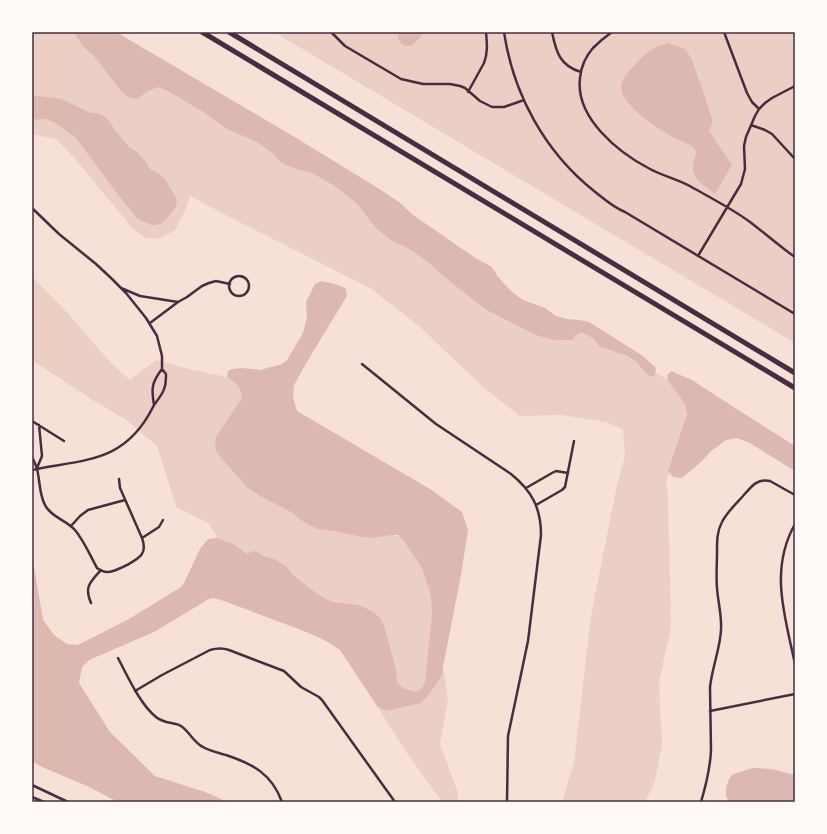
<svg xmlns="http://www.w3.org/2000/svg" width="827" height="834" font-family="'Space Grotesk',sans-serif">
<rect width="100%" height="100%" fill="#f7e1d7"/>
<!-- green -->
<path fill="#ebcfc5" d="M32,32H79L374,207L480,301L581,332L675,383L685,404L687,419L666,482L668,497L671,627L659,682L662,744L655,781L645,802H562L574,762L591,616L617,485L625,456L623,430L606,422L561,415L520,416L484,388L420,327L370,288L235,220L190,196L185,211L175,230L160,239L145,238L133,229L76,160L56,139L32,134Z
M274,32H795V343Z
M32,277L62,307L113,365L130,380L156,360L193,370L227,377L248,388L319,519L410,539L433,581L437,626L448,699L440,744L458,793V802H440V799L404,749L377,706L383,644L343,611L225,550L208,523L176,507L157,446L125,419L94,401L32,360Z"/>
<!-- water -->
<path fill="#dcb8b0" d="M73,32H116L293,136L381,190L399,202L413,215L477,259L492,267L498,277L510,290L516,295L523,300L545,308L556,316L567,319L580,320L589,322L643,356L656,368L655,375L652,377L648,375L635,361L627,356L599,346L594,339L581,332L576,335L573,340H555L539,336L532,333L485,309L447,279L427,261L409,249L391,240L377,229L357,204L338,188L321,178L310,172L299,170L284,164L281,162L270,151L257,142L227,129L202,111L166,90L158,87L148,91L137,99L128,97L121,91L94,56L84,47Z
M399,32H423C419,39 411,51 402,44C400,43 399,40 398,38Z
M668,43L685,49L691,58L701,85L712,119V123L709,131L732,165L715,194C705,186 691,179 693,164C693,159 698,155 695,150C690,143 679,141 671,136C657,128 620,104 621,86C621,81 626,75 629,71C636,64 643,55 651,50C656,46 663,45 668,43Z
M32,96H38L61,99L91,113H97L104,116L109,121L115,130L129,147L137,152L146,162L150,169L159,174L165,179L175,196L177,201L175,208L168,217L162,223L156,225H151L137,218L119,196L76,138C65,131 55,119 42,119C39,119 35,120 32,120Z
M321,281C330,283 339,284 346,289L347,296L311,355L294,385L293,397L297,411L430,489L462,512L468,530L461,575L441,677L430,693L421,703L391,710H384L377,706L340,650C327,640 311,634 296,628C272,619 248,610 224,601L214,598L209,599L154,632L89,660L82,667L79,683L110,732L155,776L205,792L221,799L224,802H118L87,786L42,767L32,761V562L34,566L43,620L54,635L67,644L78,645L129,619L181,587L185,581L200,549L208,539L217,538L233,544L247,554L251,552L255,551L263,556L274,559L286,566L294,576L316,593L326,599L333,602L358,605L372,611L381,619L385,629L396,670L397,683C403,689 408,690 416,692L422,688L425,682L432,614L431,595L422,568L404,541L398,535H391L371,538L362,537L339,532L318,529L309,525L301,520L291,512L260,496L247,487L221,458L216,451L215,447L216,437L242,398C241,386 236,383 227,377L228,371L232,369L242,368L260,370L282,364L287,360L303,333L307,317L306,302L315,284Z
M671,371L692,380L732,406L795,446V471L748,442L737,438L726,440L711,451L701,462L682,478L673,477L668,471L680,435L687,415L685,404L668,381L667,375Z
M753,768L772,769L795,775V802H729L726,796V788L729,779L733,774Z"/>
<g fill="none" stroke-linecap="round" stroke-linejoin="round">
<!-- minor -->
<path stroke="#4a2c40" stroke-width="2.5" d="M331,32L345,46L401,79L423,84H450L460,86L465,88L480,101L492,107H504L524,100
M504,32C513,94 545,152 594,191C604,199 614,208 625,212L795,314
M552,32C556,52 560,66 581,72
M612,32C605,37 599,42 593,48C586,56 581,67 580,78C575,118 619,153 650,169C665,177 681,180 695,189C713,199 734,210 750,222C763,232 775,242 788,252L795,257
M724,32L747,93L752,102L759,109
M468,92L484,63C488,53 487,43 486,32
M751,125L765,130L772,134L795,159
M32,208L59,234L96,264L111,278L126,293L146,318L157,336L162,356V369L166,374C166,379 166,385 164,389C162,396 156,401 153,407C125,463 85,459 32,470
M698,256L741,184L745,169L744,146L746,137L755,116L759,109L765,103L772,98L795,86
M229 286a10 10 0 1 1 20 0a10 10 0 1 1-20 0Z
M121,288L140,296L178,302L187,297L202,286L209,283L216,281L230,284
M150,323L178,302
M362,364L436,424L511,474C532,491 541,508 541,535L528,641L508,736L507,802
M154,405C151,388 152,382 162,369
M32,421L64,441
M32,457C34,461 36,465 37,469C40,480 39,494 45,505C51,517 66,520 75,530C84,541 90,555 97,568C107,576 116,570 127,565C139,558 148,554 142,538L120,488L119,479
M37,468L42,456L39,425
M526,488L552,473L556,471L568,473
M536,505L562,490L565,487L574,441
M795,524C769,570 785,616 795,664
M71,526L80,516L88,510L125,500
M142,538L159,527L163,520
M91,603C84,587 90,582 101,570
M118,658C128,677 140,704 156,717C164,724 175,722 181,726C189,731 194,743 203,747C210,751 219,753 226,755C253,764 272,774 282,802
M135,691L162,675L210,650C217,648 223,648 229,650L284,671L301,687L319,697L322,700L395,802
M710,711L795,694
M32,785L68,802
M32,797L44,802
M701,802C706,785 710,769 711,751L710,687C712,668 720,649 721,630C722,616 718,602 717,588C716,576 717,564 717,551C717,541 717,531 722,522C727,512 736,504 743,496C751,487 757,478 770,481L795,495"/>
<!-- motorway -->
<path stroke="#4a2c40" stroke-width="5" d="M202,32L795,388
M229,32L795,373"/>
</g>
<!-- border -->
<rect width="827" height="834" fill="none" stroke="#fffaf5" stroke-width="66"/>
<rect x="33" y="33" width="761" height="768" fill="none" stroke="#4a2c40" stroke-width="1.5"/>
</svg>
